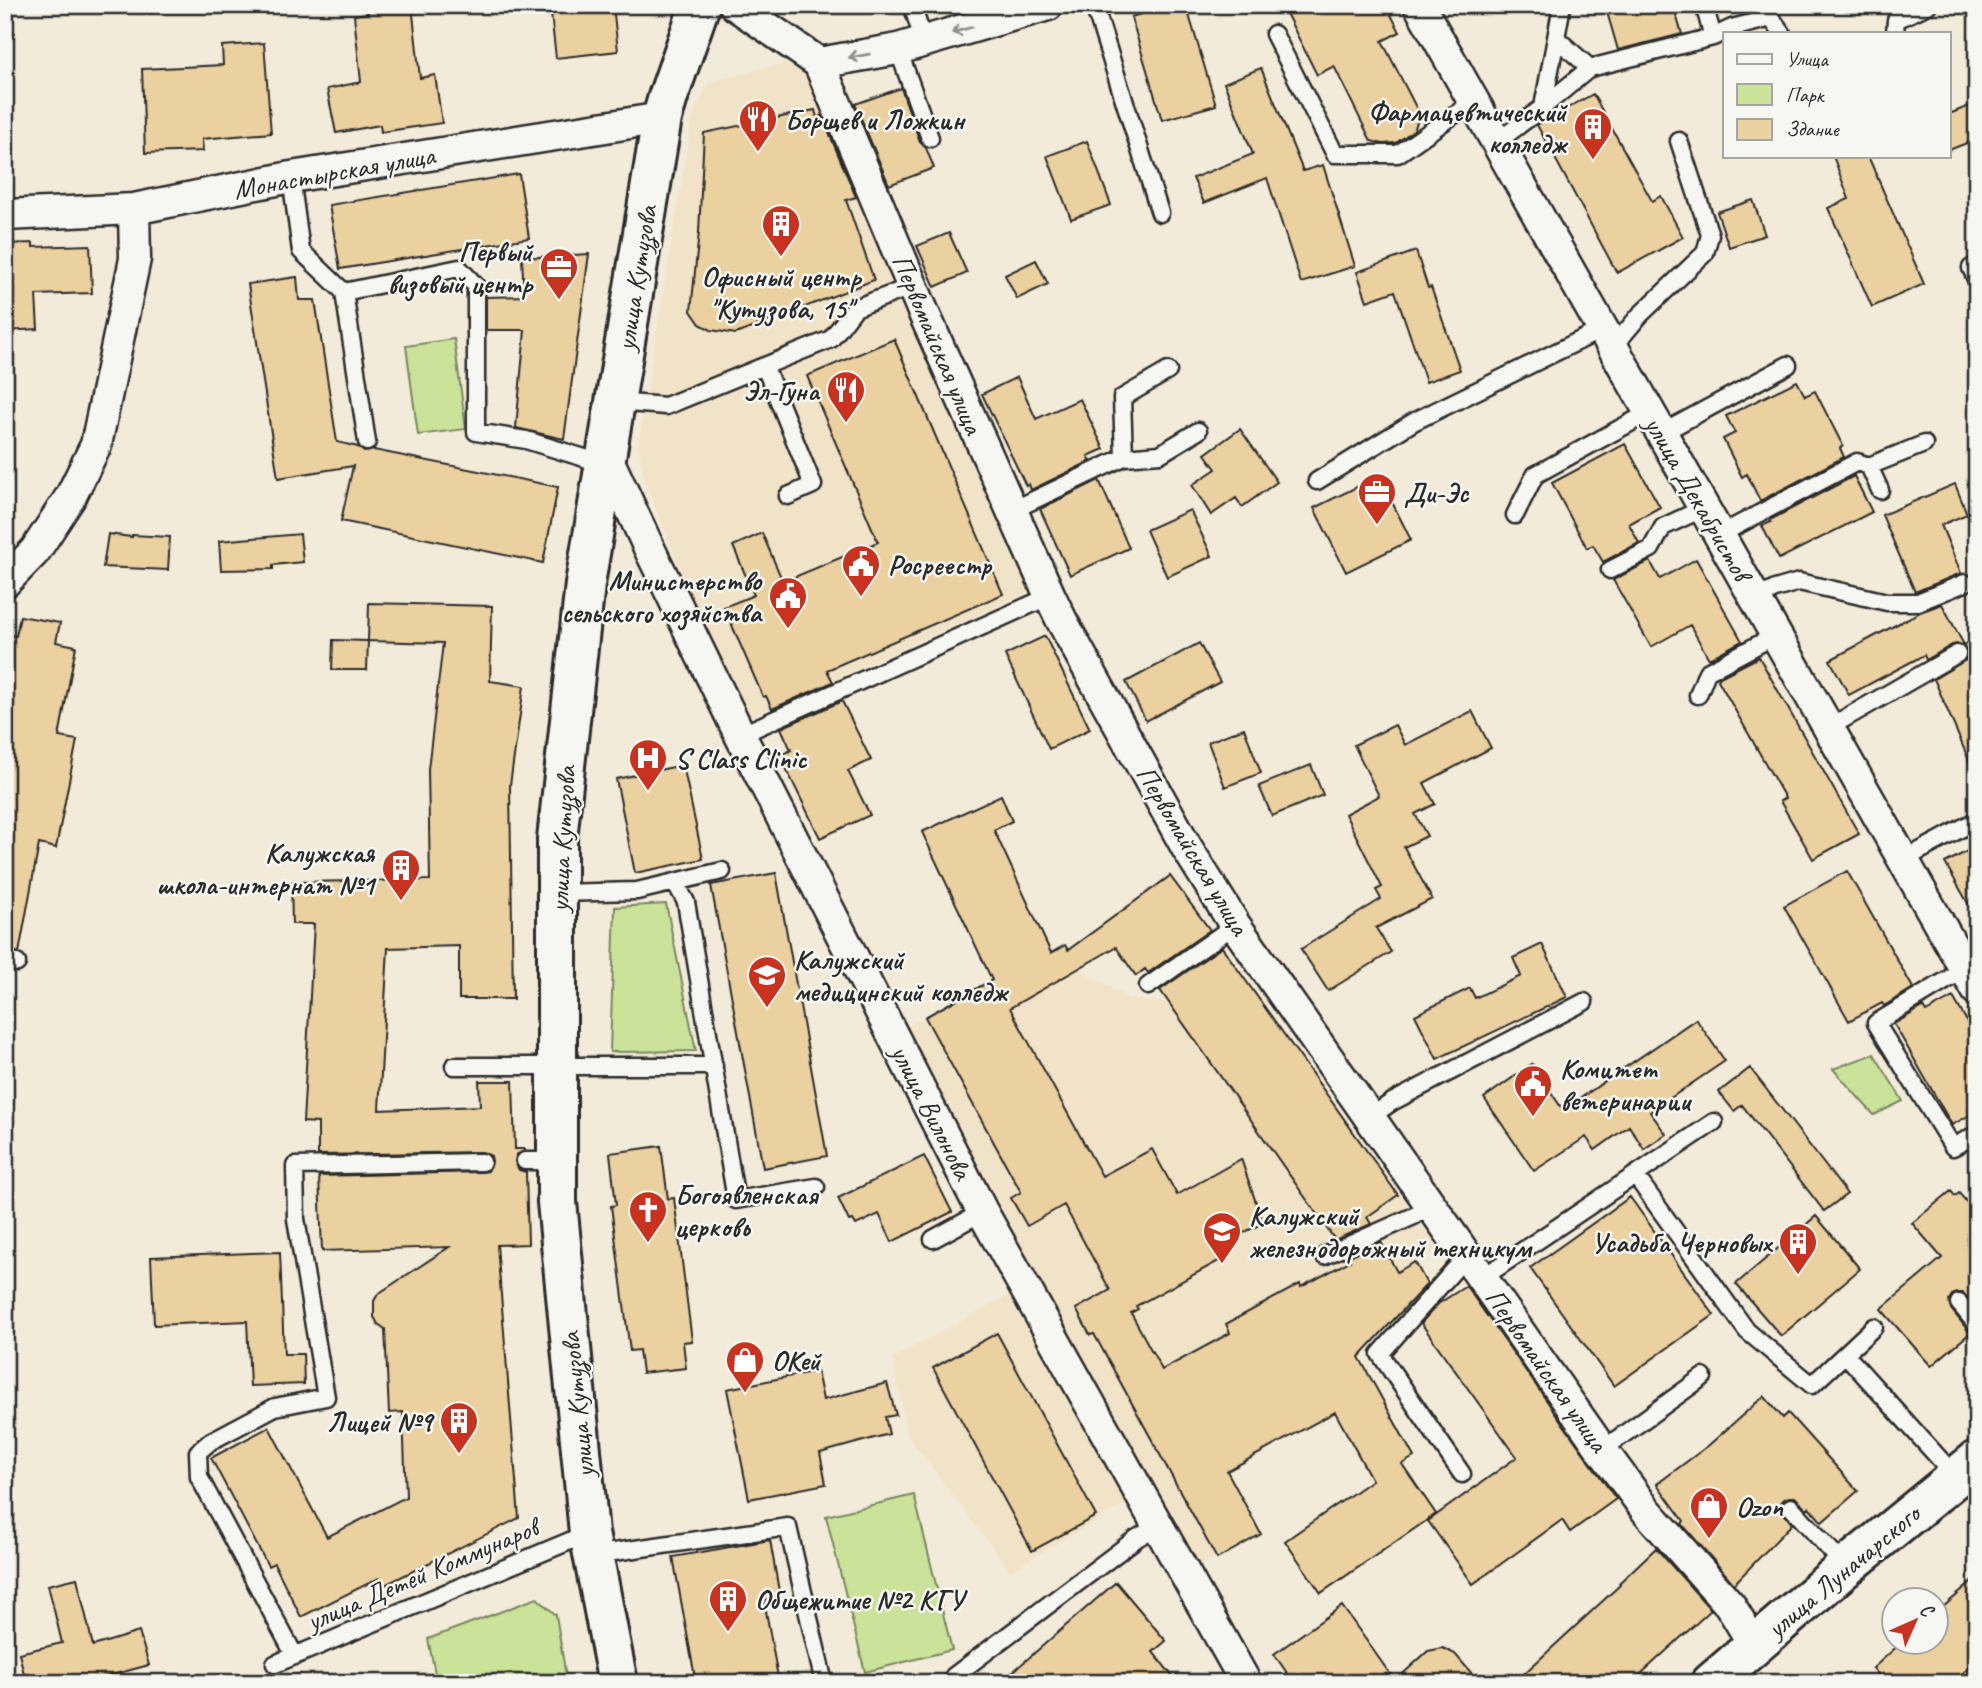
<svg xmlns="http://www.w3.org/2000/svg" width="1982" height="1688" font-family="Caveat,sans-serif">
<rect width="100%" height="100%" fill="#f3ebd9"/>
<filter id="ink" filterUnits="userSpaceOnUse"><feTurbulence type="fractalNoise" baseFrequency=".0143" numOctaves="2"/><feDisplacementMap in="SourceGraphic" scale="14" xChannelSelector="R" yChannelSelector="G"/><feConvolveMatrix kernelMatrix="1 2 1 2 8 2 1 2 1" color-interpolation-filters="sRGB"/></filter>
<g filter="url(#ink)">
<!-- built -->
<path fill="#f1e3c8" d="M786,63L816,81L1033,590L743,720L645,483L638,445L692,118L709,82Z
M1065,945L1079,969L1130,999L1169,1003L1232,959L1439,1250L1348,1299L1190,1403L1261,1534L1199,1566L1152,1488L1010,1571L907,1435L893,1358L1039,1279L907,1027L994,979L1034,963Z"/>
<!-- green -->
<path fill="#cae399" stroke="#7a8762" stroke-width="2" d="M454,339L466,429L418,435L406,346Z
M666,904L696,1051L610,1052L615,907Z
M1874,1054L1903,1101L1874,1115L1833,1069Z
M914,1495L952,1650L865,1672L826,1516Z
M537,1598L556,1615L567,1683H437L428,1639Z"/>
<!-- building -->
<path fill="#ebd0a0" stroke="#2b2b2b" stroke-width="2" d="M367,5H412L420,78L435,75L442,123L381,132L380,125L336,133L327,89L361,82L354,15L368,13Z
M550,5H613L618,51L556,58Z
M1170,5H1186L1216,105L1162,120L1131,17Z
M1282,5H1386L1400,32L1382,41L1420,115L1414,130L1396,143L1383,144L1371,141L1334,66L1317,75Z
M1605,5H1673L1682,34L1618,50Z
M264,43L271,133L202,139L203,151L145,153L142,69L223,65L222,46Z
M1261,68L1303,171L1323,165L1355,266L1301,283L1267,178L1204,203L1193,178L1253,154L1224,83Z
M901,88L920,142L926,148L934,168L889,185L855,104Z
M1593,94L1652,201L1661,196L1683,237L1617,273L1537,125Z
M1977,103V139L1949,150V114Z
M815,110L817,118L822,116L856,197L846,200L874,280L736,334L711,330L700,324L691,311L699,232L704,133Z
M1087,141L1111,205L1071,219L1047,156Z
M1833,156H1868L1924,284L1872,307L1828,208L1849,199Z
M519,174L529,238L340,269L329,205Z
M1753,200L1765,235L1729,247L1717,212Z
M949,233L967,273L935,287L917,246Z
M33,243V247L90,245L92,293L36,295L38,329L5,331V244Z
M1416,251L1428,288L1431,287L1460,370L1426,382L1395,291L1367,301L1357,272Z
M589,254L564,439L516,428L525,330H486V297L524,296L522,258Z
M1036,260L1048,284L1017,299L1005,275Z
M297,277L299,300H315L337,442L358,447L364,452L374,450L558,487L543,563L341,521L353,466L278,478L248,284Z
M894,339L1003,594L827,670L833,682L772,709L766,696L763,697L724,607L754,595L733,546L762,533L783,582L878,542L807,376Z
M1017,377L1036,419L1080,399L1104,449L1088,456L1091,461L1031,490L1029,484L1026,486L982,394Z
M1797,381L1805,396L1815,391L1843,446L1840,448L1844,457L1760,501L1747,474L1742,477L1723,439L1735,433L1726,416Z
M1240,429L1277,482L1242,507L1236,498L1211,515L1192,485L1216,469L1205,454Z
M1625,444L1660,507L1629,524L1639,543L1603,562L1593,545L1587,548L1552,483Z
M1379,476L1411,540L1346,572L1314,508Z
M1854,476L1872,512L1779,559L1762,526L1771,522L1770,520Z
M1099,480L1129,548L1070,575L1040,509Z
M1955,484L1967,514L1941,525L1961,573L1915,592L1882,515Z
M1190,510L1212,556L1167,577L1146,530Z
M108,534L132,537V535L170,537L168,570L103,567Z
M300,534L303,562L273,565V569L221,570L219,541Z
M1696,559L1742,641L1709,659L1690,625L1651,647L1613,580L1650,561L1660,579Z
M369,603L492,606L490,681L524,686L510,785L513,999H459V946L388,948L379,1110L480,1106L479,1081H513L515,1149H525V1151L516,1155L515,1162L519,1170L526,1172L528,1244L497,1245L519,1518L383,1586L379,1578L301,1617L274,1563L268,1566L211,1458L269,1427L327,1537L406,1497L403,1412L389,1413L385,1329L378,1324L374,1317V1301L378,1294L449,1247L322,1251L319,1176L482,1172L488,1171L492,1162L491,1156L482,1152L318,1155V1123L303,1122L314,924H292L291,882L430,880L428,769L443,643L368,641Z
M1942,604L1964,645L1977,639V779L1934,679L1966,660L1967,653L1963,645L1958,644L1952,645L1926,660L1924,655L1849,695L1830,660L1920,612Z
M20,616L60,623L56,642L76,646L59,737L77,740L56,848L39,844L19,953L5,949V634L16,636Z
M1045,636L1090,729L1049,749L1005,655Z
M333,640L368,641L367,670H332Z
M1199,643L1220,682L1146,721L1126,682Z
M1759,657L1859,834L1813,859L1780,801L1785,798L1718,680L1720,677Z
M842,701L871,760L848,771L870,815L820,838L780,756L791,750L781,728Z
M1472,711L1491,748L1424,783L1435,804L1415,814L1427,836L1404,847L1432,899L1376,928L1391,952L1328,991L1301,949L1381,899L1376,890L1382,887L1345,814L1379,796L1354,745L1395,725L1405,745Z
M1244,728L1261,773L1225,787L1208,742Z
M683,765L703,859L635,873L616,779Z
M1311,765L1323,795L1272,816L1259,786Z
M1001,795L1012,821L994,830L1051,953L1065,945L1068,950L1170,876L1210,930L1148,973L1145,969L1136,976L1116,947L1010,1008L1102,1176L1152,1149L1177,1195L1241,1159L1263,1223L1225,1242L1228,1256L1136,1306L1138,1309L1131,1313L1162,1370L1230,1333L1226,1324L1300,1284L1301,1287L1350,1261L1347,1257L1381,1242L1397,1272L1415,1262L1427,1284L1359,1357L1414,1457L1402,1464L1436,1514L1321,1593L1285,1541L1372,1480L1335,1412L1227,1471L1261,1534L1217,1559L1094,1334L1090,1335L1076,1309L1110,1290L1064,1205L1027,1226L1011,1198L1021,1192L925,1017L992,980L922,832Z
M1977,846V919L1945,863Z
M1847,871L1913,988L1884,1006L1882,1003L1849,1021L1784,906Z
M776,873L827,1156L763,1168L711,885Z
M1542,944L1567,997L1437,1059L1415,1015L1470,988L1475,998L1521,976L1513,958Z
M1222,947L1398,1195L1367,1217L1371,1224L1335,1240L1160,990Z
M1953,997L1977,1039V1111L1952,1125L1894,1024L1923,1007L1926,1012Z
M1696,1019L1725,1061L1650,1112L1666,1134L1644,1149L1629,1126L1595,1150L1586,1137L1534,1171L1484,1098L1532,1064L1563,1110Z
M1750,1068L1847,1194L1824,1211L1742,1105L1734,1111L1719,1092Z
M661,1146L668,1199L674,1198L692,1341L683,1342L686,1368L642,1373L639,1350L630,1351L611,1206L616,1205L610,1153Z
M924,1156L952,1212L892,1242L879,1214L856,1225L853,1220L849,1221L838,1198Z
M1951,1191L1955,1196L1959,1193L1977,1214V1308L1963,1293H1957L1952,1295L1949,1300L1951,1309L1970,1333L1931,1366L1881,1309L1942,1258L1912,1223Z
M1630,1197L1714,1315L1614,1386L1530,1268Z
M1816,1216L1860,1269L1781,1336L1736,1284Z
M280,1252L284,1354H303L304,1384L250,1386L247,1321L154,1325L151,1257Z
M1466,1286L1616,1499L1570,1532L1562,1520L1473,1584L1428,1521L1517,1457L1421,1323L1438,1304Z
M997,1333L1096,1516L1032,1551L933,1368Z
M817,1371L823,1400L887,1383L896,1415L885,1417L889,1434L820,1453L826,1484L749,1499L727,1389Z
M1764,1396L1783,1418L1788,1413L1858,1491L1822,1522L1809,1507L1807,1509L1795,1497H1789L1784,1499L1781,1503V1510L1792,1524L1734,1584L1682,1524L1684,1521L1657,1484L1709,1445Z
M770,1540L780,1597L764,1600L779,1683H696L673,1557Z
M1656,1548L1711,1610L1631,1683H1514L1620,1585L1619,1583Z
M77,1578L93,1646L139,1632L149,1665L97,1679L98,1683H26L19,1653L62,1643L48,1585Z
M1977,1578V1661L1951,1683H1885L1873,1668L1902,1642H1936V1613Z
M1116,1582L1166,1641L1153,1652L1178,1683H1000Z
M1342,1606L1395,1681L1428,1651L1443,1648L1455,1654L1480,1683H1294L1274,1654Z"/>
<g fill="none" stroke-linecap="round" stroke-linejoin="round">
<defs>
<path id="lane" d="M912,5L924,42
M1094,5L1160,213
M1562,5L1556,38L1590,68L1713,37L1732,28L1771,18L1768,5
M1704,5L1713,37
M1771,18L1782,33
M1895,33L1896,20L1928,5
M1274,34L1335,154H1398L1452,116L1475,103
M898,49L930,138
M1543,107L1590,68
M1497,142L1543,107L1556,38
M291,177L301,251L344,292L367,442
M1971,268L1977,281
M344,292L459,268L476,286V432L526,440L604,464
M1613,347L1640,315L1705,253L1710,235L1679,141
M765,367L813,485L788,496
M615,402L666,406L831,339L855,308L913,286
M1662,433L1788,365
M1124,457L1160,454L1198,431
M1869,466L1924,444
M1317,481L1415,421L1603,329
M1011,511L1124,457L1122,398L1168,371
M1515,515L1535,475L1650,412
M1719,535L1857,462L1869,466L1880,490
M1610,570L1651,549L1663,527L1704,508
M1756,599L1775,589L1799,582L1887,602H1918L1965,583
M1698,695L1707,672L1776,635
M1828,728L1957,654
M740,735L1050,596
M1903,860L1977,820
M675,882L686,902L736,1200L816,1187
M557,893L637,891L722,871
M5,959L17,963
M1965,969L1876,1023L1953,1147L1977,1134
M1148,986L1235,925
M454,1066H714
M1370,1117L1392,1102L1584,1002
M525,1161H558
M1635,1175L1747,1331L1812,1385L1874,1327
M933,1239L968,1220L982,1211
M1324,1256L1414,1216L1431,1204
M1482,1278L1714,1122
M1959,1303L1977,1325
M1845,1354L1956,1477
M1602,1450L1703,1377
M1462,1474L1380,1354L1455,1269L1468,1258
M1791,1507L1846,1567
M593,1555L788,1527L824,1683
M295,1656L199,1477L198,1452L211,1441L275,1407L326,1397L296,1219L295,1166L482,1162
M275,1664L589,1533
M949,1683L954,1676L1137,1538L1158,1526"/>
<path id="street" d="M735,5L819,63L922,309L1050,596L1062,621L1187,848L1235,925L1602,1450L1646,1510L1730,1605L1754,1645
M1419,5L1977,990
M819,63L898,49L1048,5
M5,215L134,209L291,177L662,118
M605,453L649,548L740,735L982,1211L1246,1683
M5,582L35,551L71,496L96,445L135,259L134,209"/>
<path id="secondary" d="M618,1683L589,1533L557,1202V839L585,584L662,118L668,97L700,5
M1711,1683L1846,1567L1977,1460"/>
</defs>
<!-- lane casing -->
<use href="#lane" stroke="#2b2b2b" stroke-width="21"/>
<!-- street casing -->
<use href="#street" stroke="#2b2b2b" stroke-width="35"/>
<!-- secondary casing -->
<use href="#secondary" stroke="#2b2b2b" stroke-width="44"/>
<!-- lane -->
<use href="#lane" stroke="#f6f6f2" stroke-width="16"/>
<!-- street -->
<use href="#street" stroke="#f6f6f2" stroke-width="30"/>
<!-- secondary -->
<use href="#secondary" stroke="#f6f6f2" stroke-width="38"/>
</g>
<!-- one-way arrows -->
<defs><path id="oneway-shaft" d="M-6 0H5M1.5-3L5.5 0L1.5 3" fill="none" stroke-width="1.6" stroke-linecap="round" stroke-linejoin="round" transform="scale(1.75)"/></defs>
<g stroke="#90908e">
<use href="#oneway-shaft" transform="translate(962 30) rotate(164)"/>
<use href="#oneway-shaft" transform="translate(859 56) rotate(170)"/>
</g>
</g>
<!-- icons -->
<defs>
<symbol id="restaurant-pin" viewBox="-11 -11 22 30"><path d="M0 17L-7.5 6A9.5 9.5 0 1 1 7.5 6Z" fill="#c8321e" stroke="#f6f6f2"/><path d="M-5-6h1v4h1v-4h1v4h1v-4h1v5L-1.5 .5V6h-2V.5L-5-1ZM5-6V6H3V1.5H1.5Q1.5-4 5-6Z" fill="#fff"/></symbol>
<symbol id="building-pin" viewBox="-11 -11 22 30"><path d="M0 17L-7.5 6A9.5 9.5 0 1 1 7.5 6Z" fill="#c8321e" stroke="#f6f6f2"/><path d="M-4-6H4V6H1V3H-1V6H-4ZM-2.5-4.3h1.7v1.8h-1.7ZM.8-4.3h1.7v1.8H.8ZM-2.5-1h1.7V.8h-1.7ZM.8-1h1.7V.8H.8Z" fill="#fff"/></symbol>
<symbol id="office-pin" viewBox="-11 -11 22 30"><path d="M0 17L-7.5 6A9.5 9.5 0 1 1 7.5 6Z" fill="#c8321e" stroke="#f6f6f2"/><path d="M-6-3h4V-5.5h4V-3h4V5H-6ZM-1-4.5V-3h2v-1.5ZM-6 0V1H6V0Z" fill="#fff"/></symbol>
<symbol id="civic-pin" viewBox="-11 -11 22 30"><path d="M0 17L-7.5 6A9.5 9.5 0 1 1 7.5 6Z" fill="#c8321e" stroke="#f6f6f2"/><path d="M-.6-6.5H3V-4.5H.6V-3L4-1V1h2V6H-6V1h2V-1L-.6-3ZM-1.2 2.5V6h2.4V2.5Z" fill="#fff"/></symbol>
<symbol id="hospital-pin" viewBox="-11 -11 22 30"><path d="M0 17L-7.5 6A9.5 9.5 0 1 1 7.5 6Z" fill="#c8321e" stroke="#f6f6f2"/><path d="M-5-5h3v3.5h4V-5h3V5h-3V1.5h-4V5h-3Z" fill="#fff"/></symbol>
<symbol id="university-pin" viewBox="-11 -11 22 30"><path d="M0 17L-7.5 6A9.5 9.5 0 1 1 7.5 6Z" fill="#c8321e" stroke="#f6f6f2"/><path d="M0-5L7-2L0 1L-7-2ZM-4 1L0 2.5L4 1V4Q0 6-4 4Z" fill="#fff"/></symbol>
<symbol id="church-pin" viewBox="-11 -11 22 30"><path d="M0 17L-7.5 6A9.5 9.5 0 1 1 7.5 6Z" fill="#c8321e" stroke="#f6f6f2"/><path d="M-1.2-6h2.4v3.5h3.3v2.4h-3.3V6h-2.4V-.1h-3.3v-2.4h3.3Z" fill="#fff"/></symbol>
<symbol id="shop-pin" viewBox="-11 -11 22 30"><path d="M0 17L-7.5 6A9.5 9.5 0 1 1 7.5 6Z" fill="#c8321e" stroke="#f6f6f2"/><path d="M-5-2.5h2.3a2.7 3.5 0 0 1 5.4 0H5L5.5 6h-11ZM-1.5-2.5h3a1.5 2.3 0 0 0-3 0Z" fill="#fff"/></symbol>
</defs>
<g fill-rule="evenodd">
<use href="#restaurant-pin" x="736" y="97" width="44" height="60"/>
<use href="#building-pin" x="1571" y="105" width="44" height="60"/>
<use href="#building-pin" x="759" y="202" width="44" height="60"/>
<use href="#office-pin" x="537" y="245" width="44" height="60"/>
<use href="#restaurant-pin" x="824" y="368" width="44" height="60"/>
<use href="#office-pin" x="1355" y="470" width="44" height="60"/>
<use href="#civic-pin" x="839" y="542" width="44" height="60"/>
<use href="#civic-pin" x="766" y="574" width="44" height="60"/>
<use href="#hospital-pin" x="626" y="736" width="44" height="60"/>
<use href="#building-pin" x="379" y="846" width="44" height="60"/>
<use href="#university-pin" x="745" y="953" width="44" height="60"/>
<use href="#civic-pin" x="1511" y="1062" width="44" height="60"/>
<use href="#church-pin" x="626" y="1188" width="44" height="60"/>
<use href="#university-pin" x="1200" y="1209" width="44" height="60"/>
<use href="#building-pin" x="1776" y="1220" width="44" height="60"/>
<use href="#shop-pin" x="723" y="1338" width="44" height="60"/>
<use href="#building-pin" x="437" y="1399" width="44" height="60"/>
<use href="#shop-pin" x="1687" y="1484" width="44" height="60"/>
<use href="#building-pin" x="706" y="1577" width="44" height="60"/>
</g>
<g text-anchor="middle" dominant-baseline="central" stroke-width="5" stroke-linejoin="round" paint-order="stroke">
<!-- poi labels -->
<g font-size="28" font-weight="bold" fill="#2b2b2b" stroke="#f6f6f2" text-anchor="start">
<text x="1566" y="111" text-anchor="end">Фармацевтический<tspan x="1566" dy="32">колледж</tspan></text>
<text x="785" y="119">Борщев и Ложкин</text>
<text x="532" y="251" text-anchor="end">Первый<tspan x="532" dy="32">визовый центр</tspan></text>
<text x="781" y="276" text-anchor="middle">Офисный центр<tspan x="781" dy="32">"Кутузова, 15"</tspan></text>
<text x="819" y="390" text-anchor="end">Эл-Гуна</text>
<text x="1404" y="492">Ди-Эс</text>
<text x="888" y="564">Росреестр</text>
<text x="761" y="580" text-anchor="end">Министерство<tspan x="761" dy="32">сельского хозяйства</tspan></text>
<text x="675" y="758">S Class Clinic</text>
<text x="374" y="852" text-anchor="end">Калужская<tspan x="374" dy="32">школа-интернат №1</tspan></text>
<text x="794" y="959">Калужский<tspan x="794" dy="32">медицинский колледж</tspan></text>
<text x="1560" y="1068">Комитет<tspan x="1560" dy="32">ветеринарии</tspan></text>
<text x="675" y="1194">Богоявленская<tspan x="675" dy="32">церковь</tspan></text>
<text x="1249" y="1215">Калужский<tspan x="1249" dy="32">железнодорожный техникум</tspan></text>
<text x="1771" y="1242" text-anchor="end">Усадьба Черновых</text>
<text x="772" y="1360">ОКей</text>
<text x="432" y="1421" text-anchor="end">Лицей №9</text>
<text x="1736" y="1506">Ozon</text>
<text x="755" y="1599">Общежитие №2 КГУ</text>
</g>
<!-- street labels -->
<g font-size="28" fill="#2b2b2b" stroke="#f6f6f2">
<text transform="translate(334 172) rotate(-10)">Монастырская улица</text>
<text transform="translate(636 278) rotate(-81)">улица Кутузова</text>
<text transform="translate(938 344) rotate(67)">Первомайская улица</text>
<text transform="translate(1698 498) rotate(60)">улица Декабристов</text>
<text transform="translate(562 839) rotate(-87)">улица Кутузова</text>
<text transform="translate(1193 850) rotate(59)">Первомайская улица</text>
<text transform="translate(932 1112) rotate(63)">улица Вилонова</text>
<text transform="translate(1547 1370) rotate(55)">Первомайская улица</text>
<text transform="translate(577 1405) rotate(-96)">улица Кутузова</text>
<text transform="translate(1843 1571) rotate(-40)">улица Луначарского</text>
<text transform="translate(422 1574) rotate(-23)">улица Детей Коммунаров</text>
</g>
</g>
<!-- margin -->
<rect width="1982" height="1688" fill="none" stroke="#f6f6f2" stroke-width="28"/>
<rect x="14" y="14" width="1954" height="1660" fill="none" stroke="#2b2b2b" stroke-width="2.5" filter="url(#ink)"/>
<!-- legend -->
<rect x="1723" y="32" width="228" height="126" fill="#f6f6f2" stroke="#a5a5a2" stroke-width="2"/>
<rect x="1737" y="54" width="35" height="10" fill="#f6f6f2" stroke="#a5a5a2" stroke-width="2"/>
<text x="1786" y="66" font-size="21" fill="#2b2b2b">Улица</text>
<rect x="1737" y="84" width="35" height="21" fill="#cae399" stroke="#a5a5a2" stroke-width="2"/>
<text x="1786" y="102" font-size="21" fill="#2b2b2b">Парк</text>
<rect x="1737" y="119" width="35" height="21" fill="#ebd0a0" stroke="#a5a5a2" stroke-width="2"/>
<text x="1786" y="136" font-size="21" fill="#2b2b2b">Здание</text>
<!-- north arrow -->
<g transform="translate(1915 1621) rotate(45)"><circle r="33" fill="#f6f6f2" stroke="#a5a5a2" stroke-width="2"/>
<path d="M0-5L12 26L0 18L-12 26Z" fill="#c8321e"/>
<text y="-10" font-size="19" font-weight="bold" text-anchor="middle" fill="#2b2b2b">С</text>
</g>
</svg>
